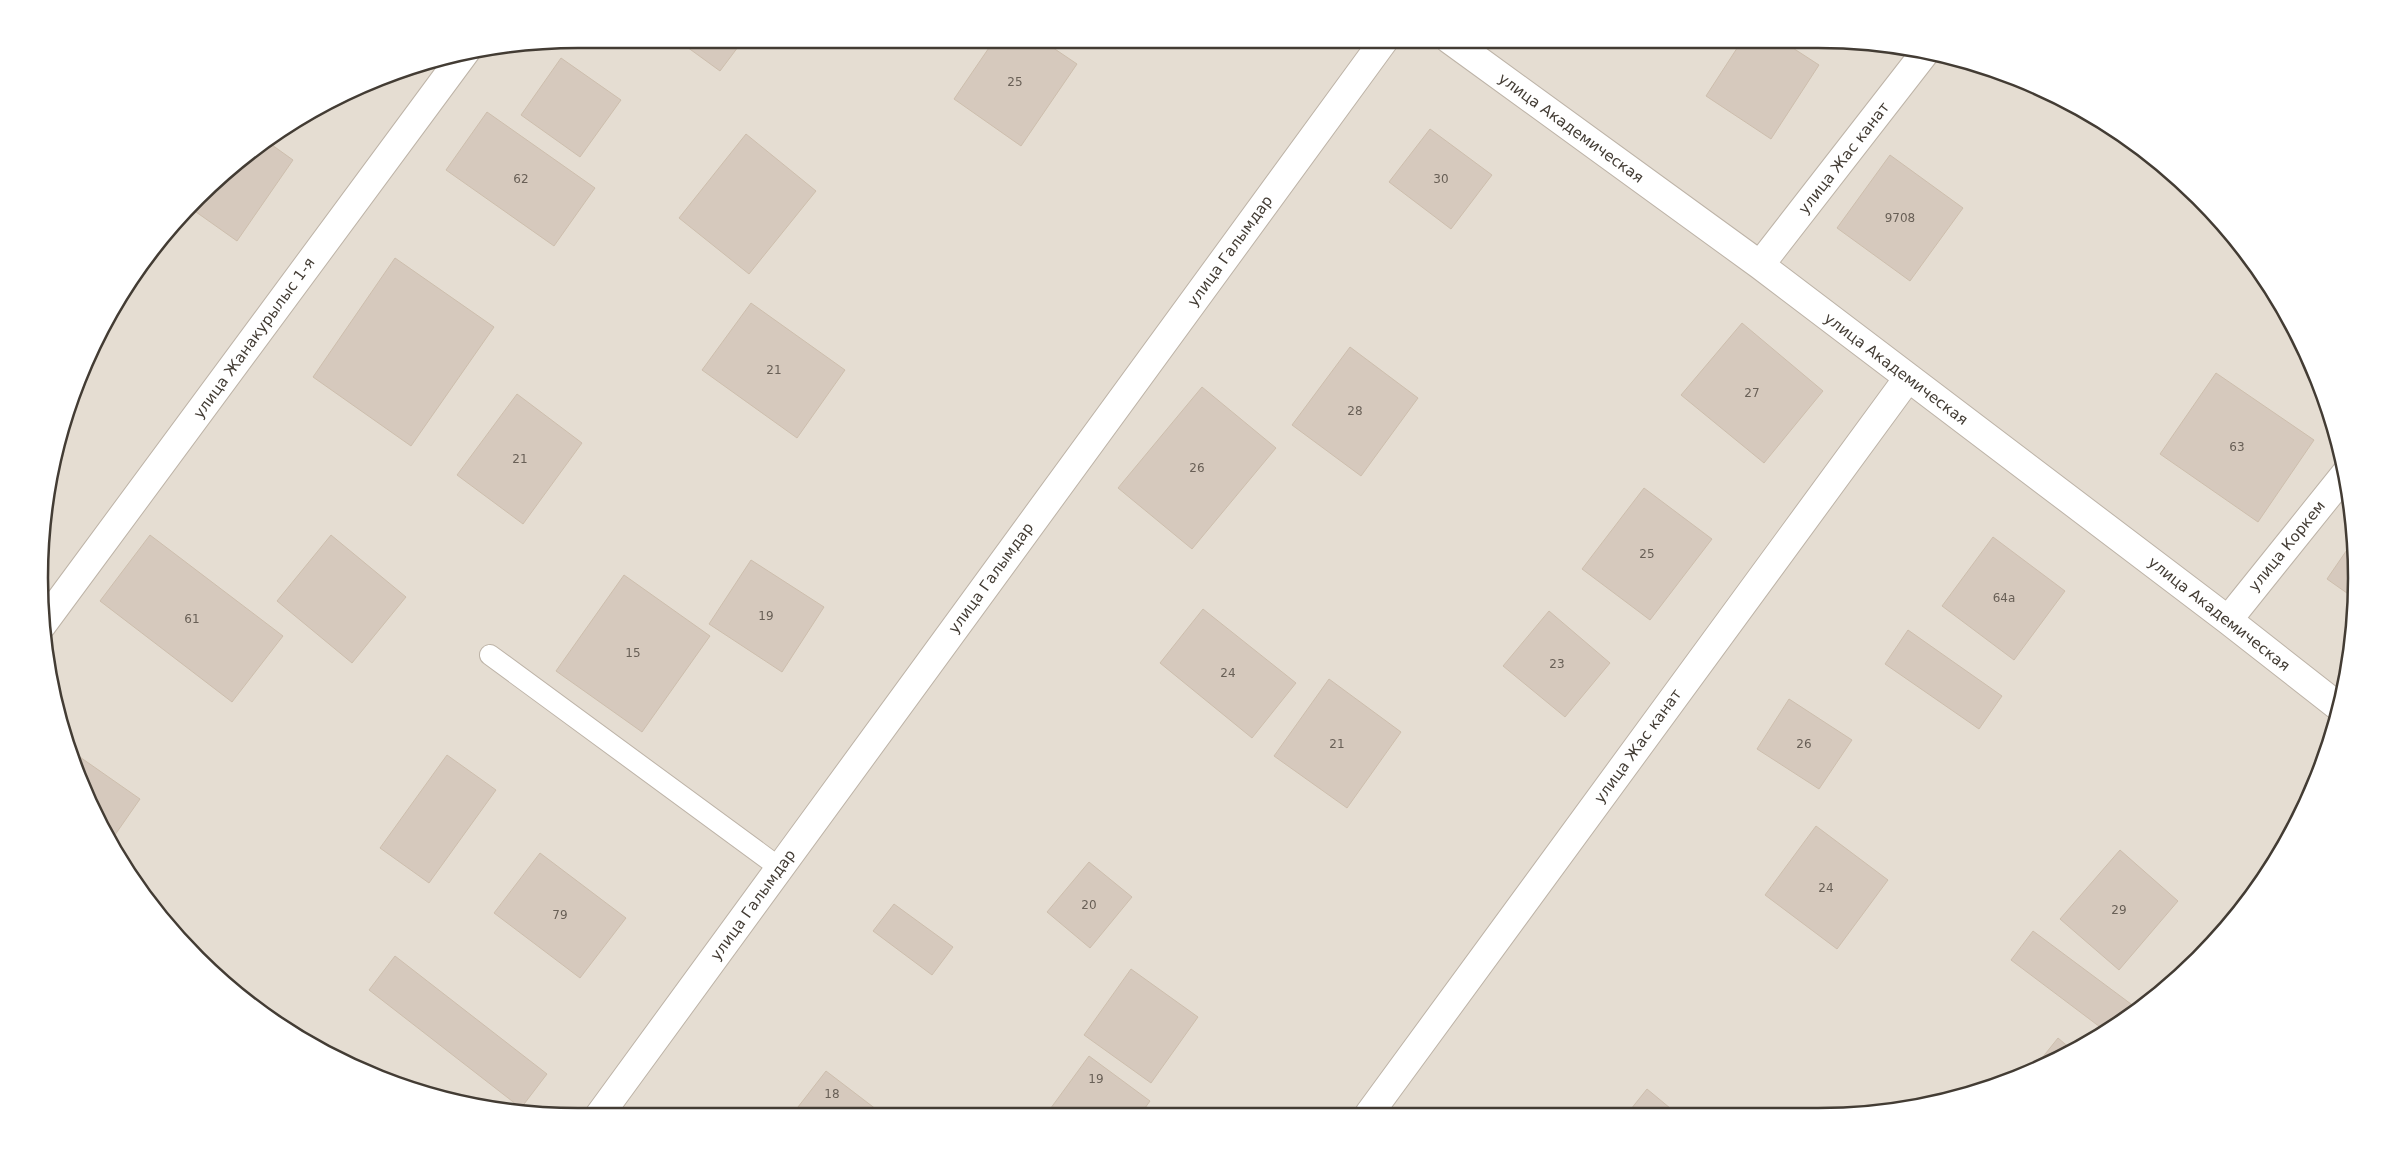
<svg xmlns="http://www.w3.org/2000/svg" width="2395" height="1156" font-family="'DejaVu Sans',sans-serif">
<rect width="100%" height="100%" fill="#f1ece4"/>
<!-- residential -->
<path fill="#e5ddd2" d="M578,39H1817L1922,49L2024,80L2117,130L2199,197L2266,279L2315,372L2346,473L2356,578L2346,683L2315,785L2245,906L2145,1006L2024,1076L1888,1113L578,1117L473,1107L371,1076L279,1027L222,983L150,906L94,817L67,751L43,649L39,578L49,473L80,372L129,279L173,222L250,150L309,111L404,67L473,49Z"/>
<!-- building -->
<path fill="#d6c9bd" stroke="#cdbead" d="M676,39H744L720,71Z
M995,39H1040L1077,64L1021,146L954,99Z
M1085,39H1101L1096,46Z
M1743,39H1779L1819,65L1771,139L1706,96Z
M561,58L621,100L580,157L521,115Z
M487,112L595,188L554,246L446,170Z
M1430,129L1492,175L1451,229L1389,182Z
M746,134L816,191L749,274L679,218Z
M265,140L293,160L237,241L189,207L250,150Z
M1890,155L1963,208L1910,281L1837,228Z
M2241,248L2255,266L2237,254Z
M395,258L494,327L411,446L313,377Z
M751,303L845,370L797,438L702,370Z
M1742,323L1823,391L1764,463L1681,395Z
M1350,347L1418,398L1361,476L1292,425Z
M2216,373L2314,440L2258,522L2160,454Z
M1202,387L1276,448L1192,549L1118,488Z
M517,394L582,443L523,524L457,475Z
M1644,488L1712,539L1650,620L1582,569Z
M150,535L283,636L232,702L100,601Z
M331,535L406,597L352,663L277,601Z
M1993,537L2065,591L2014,660L1942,606Z
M2353,541L2356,578L2354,598L2327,579Z
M751,560L824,607L782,672L709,624Z
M624,575L710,636L642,732L556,671Z
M1203,609L1296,683L1252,738L1160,663Z
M1549,611L1610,663L1565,717L1503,666Z
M1908,630L2002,696L1979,729L1885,664Z
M1329,679L1401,732L1347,808L1274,756Z
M1789,699L1852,740L1819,789L1757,749Z
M67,748L140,799L110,842L94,817Z
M447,755L496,790L429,883L380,848Z
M1816,826L1888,880L1837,949L1765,895Z
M2120,850L2178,901L2119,970L2060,919Z
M540,853L626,918L580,978L494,913Z
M1089,862L1132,897L1090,948L1047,912Z
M894,904L953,947L932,975L873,931Z
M2033,931L2139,1010L2104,1030L2011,960Z
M395,956L547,1074L521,1108L369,990Z
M1131,969L1198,1017L1151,1083L1084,1035Z
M2058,1038L2071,1049L2030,1073Z
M1089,1056L1150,1101L1140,1115L1045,1116Z
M826,1071L885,1116H791Z
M1647,1089L1676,1113L1627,1114Z"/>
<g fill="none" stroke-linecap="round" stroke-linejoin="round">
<defs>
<path id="service" d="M490,655L780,868"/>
<path id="minor" d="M1449,39L1760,265L2228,620L2339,707
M1760,265L1927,50
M2228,620L2346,473
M42,625L466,51
M1369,1114L1908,378
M598,1117L1385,39"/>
</defs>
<!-- service casing -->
<use href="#service" stroke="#bdb3a7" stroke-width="22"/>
<!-- minor casing -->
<use href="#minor" stroke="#bdb3a7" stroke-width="30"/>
<!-- service -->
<use href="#service" stroke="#fff" stroke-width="20"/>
<!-- minor -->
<use href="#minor" stroke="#fff" stroke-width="28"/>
</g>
<g text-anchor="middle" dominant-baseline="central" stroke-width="4.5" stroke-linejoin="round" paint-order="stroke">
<!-- number labels -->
<g font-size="12" fill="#685f56">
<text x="1015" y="82">25</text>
<text x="521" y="179">62</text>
<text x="1441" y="179">30</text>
<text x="1900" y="218">9708</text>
<text x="774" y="370">21</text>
<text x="1752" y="393">27</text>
<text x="1355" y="411">28</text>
<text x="2237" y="447">63</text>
<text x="520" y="459">21</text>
<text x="1197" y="468">26</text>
<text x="1647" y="554">25</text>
<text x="2004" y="598">64а</text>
<text x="766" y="616">19</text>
<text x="192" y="619">61</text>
<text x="633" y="653">15</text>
<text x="1557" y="664">23</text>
<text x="1228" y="673">24</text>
<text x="1337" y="744">21</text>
<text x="1804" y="744">26</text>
<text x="1826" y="888">24</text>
<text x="1089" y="905">20</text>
<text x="2119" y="910">29</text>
<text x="560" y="915">79</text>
<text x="1096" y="1079">19</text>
<text x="832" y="1094">18</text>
</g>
<!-- street labels -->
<g font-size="15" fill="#433c34" stroke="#fff">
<text transform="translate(1571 128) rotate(36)">улица Академическая</text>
<text transform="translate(1844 158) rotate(-52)">улица Жас канат</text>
<text transform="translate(1230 251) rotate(-54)">улица Галымдар</text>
<text transform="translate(254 338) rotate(-54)">улица Жанакурылыс 1-я</text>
<text transform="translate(1896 369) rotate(37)">улица Академическая</text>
<text transform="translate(2287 546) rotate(-51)">улица Коркем</text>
<text transform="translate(991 578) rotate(-54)">улица Галымдар</text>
<text transform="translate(2219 614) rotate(38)">улица Академическая</text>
<text transform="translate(1638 746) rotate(-54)">улица Жас канат</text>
<text transform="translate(753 905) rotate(-54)">улица Галымдар</text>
</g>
</g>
<!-- crop -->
<path d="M0 0H2395V1156H0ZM578 48H1818A530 530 0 0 1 2348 578V578A530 530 0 0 1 1818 1108H578A530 530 0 0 1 48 578V578A530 530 0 0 1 578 48Z" fill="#fff" fill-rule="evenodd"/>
<path fill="none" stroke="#433c34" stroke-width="2.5" d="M578 48H1818A530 530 0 0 1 2348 578V578A530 530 0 0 1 1818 1108H578A530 530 0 0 1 48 578V578A530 530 0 0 1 578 48Z"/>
</svg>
